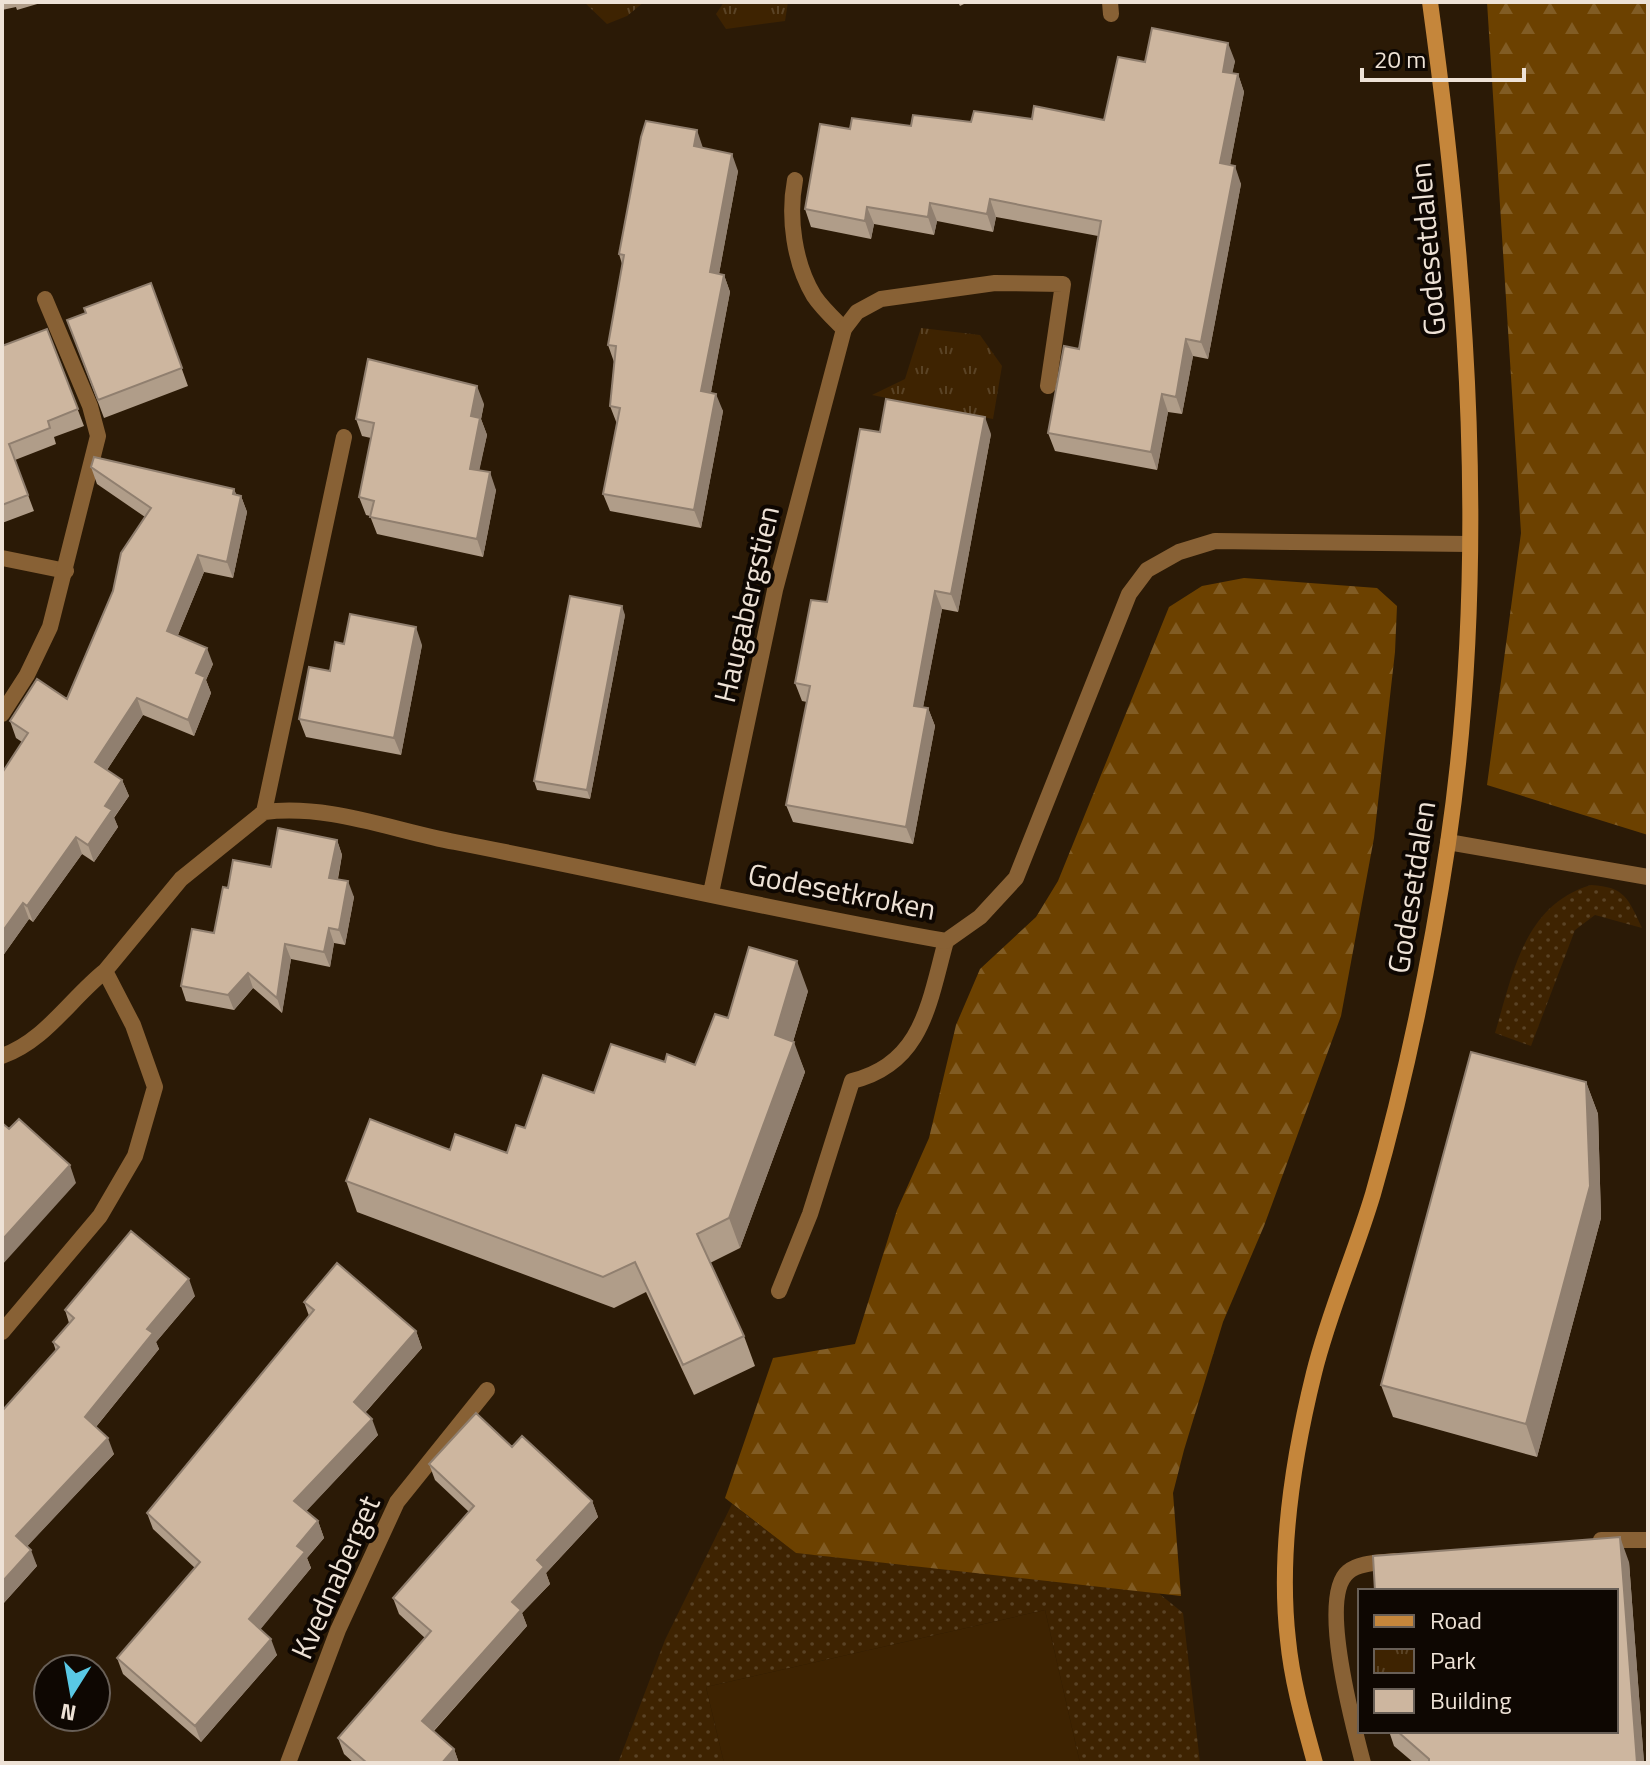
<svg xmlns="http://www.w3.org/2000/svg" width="1650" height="1765" font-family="'Titillium Web',sans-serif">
<defs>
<pattern id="grass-dots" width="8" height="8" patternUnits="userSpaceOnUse" patternTransform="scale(2)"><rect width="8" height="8" fill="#3e2301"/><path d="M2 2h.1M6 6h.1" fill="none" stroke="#5a4325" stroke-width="1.8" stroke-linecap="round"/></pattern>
<pattern id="forest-firs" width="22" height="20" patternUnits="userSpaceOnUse" patternTransform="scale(2)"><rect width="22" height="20" fill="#6c4100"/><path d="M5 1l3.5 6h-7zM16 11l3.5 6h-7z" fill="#815c24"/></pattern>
<pattern id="park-tufts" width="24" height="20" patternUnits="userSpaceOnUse" patternTransform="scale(2)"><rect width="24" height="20" fill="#3e2301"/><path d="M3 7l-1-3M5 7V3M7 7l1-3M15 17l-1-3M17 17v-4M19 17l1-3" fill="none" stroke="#5a4325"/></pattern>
</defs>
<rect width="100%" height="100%" fill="#2b1a06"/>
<!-- grass -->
<path fill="url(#grass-dots)" d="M1591,885C1625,887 1628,898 1642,928L1595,915L1575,930L1531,1046L1495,1033C1513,973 1524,905 1591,885Z
M732,1504L796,1553L1156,1591L1183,1613L1200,1763H1080L1045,1610L706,1687L724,1763H618L665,1640Z"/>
<!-- forest -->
<path fill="url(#forest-firs)" d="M1487,2H1648V835L1487,785L1521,533Z
M1244,578L1377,588L1397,606L1395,652L1374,838L1341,1016L1264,1226L1223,1322L1184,1450L1173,1493L1181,1596L796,1553L725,1498L773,1358L855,1344L897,1210L929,1138L956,1025L980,969L1036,917L1058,881L1169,607L1202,586Z"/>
<!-- park -->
<path fill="url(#park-tufts)" d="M584,2H644L627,16L607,24Z
M724,2H788L785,21L726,29L716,14Z
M921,328L980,335L1002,366L993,419L872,395L905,379Z"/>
<!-- pitch -->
<path fill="#3e2301" d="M1045,1610L1080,1763H724L706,1687Z"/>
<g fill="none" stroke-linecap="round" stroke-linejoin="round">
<!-- lane -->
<path stroke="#886135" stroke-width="16" d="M795,180C788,217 794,263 814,296C822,308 834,319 844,329
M2,558L66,571
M1448,842L1648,877
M779,1291L810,1214L852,1081C923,1064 929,1002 946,941
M1601,1540H1648
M1363,1763C1354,1728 1318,1597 1348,1572C1359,1562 1381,1563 1395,1561"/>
<!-- street -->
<path stroke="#886135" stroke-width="16" d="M1110,2L1111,14
M2,714L27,675L50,627L98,436L90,406L45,299
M264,812C330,804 391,830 455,842C619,874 781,912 946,941L980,917L1016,878L1129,594L1147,570L1179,552L1215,541L1470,544
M711,893L775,590L844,329L857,312L881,299L995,283L1063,284L1048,386
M2,1056C45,1041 70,999 105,971
M2,1332L100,1216L135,1156L155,1087L133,1025L105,971L181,879L264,812L344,437
M288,1763L338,1630L397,1502L487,1390"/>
<!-- secondary -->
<path stroke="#c5863b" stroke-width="16" d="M1315,1763C1304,1723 1292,1682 1288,1640C1278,1553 1293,1458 1314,1373C1329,1312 1355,1254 1373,1194C1406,1079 1430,962 1448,843C1489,565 1468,279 1430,2"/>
</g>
<!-- wall -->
<path fill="#b09d89" d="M2,2H44L17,10L16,7L2,10Z
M958,2H968L960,6Z
M1235,61L1232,73L1238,74L1244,92L1230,165L1241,184L1208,359L1193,356L1182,414L1168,412L1157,470L1055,451L1048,433L1079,349L1098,236L996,217L993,232L937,221L934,235L874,224L871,239L811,227L805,209L850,129L1032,119L1104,120L1145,62Z
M703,148L738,171L719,274L724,275L730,292L711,392L723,411L701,528L610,511L603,494L617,424L610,406L614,362L608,345L622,264L619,254Z
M151,283L188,386L104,418L67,320L86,313Z
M47,329L84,426L54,437L56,444L15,460L34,511L2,523V346Z
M484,404L481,419L487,435L479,470L496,490L483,557L377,534L370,516L366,515L359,497L371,438L362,436L356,419Z
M991,434L958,612L942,609L923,707L928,708L935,726L913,844L793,822L786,805L807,702L802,701L795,683L827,602Z
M91,467L234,489L236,494L241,496L247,512L233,578L204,572L178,635L213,664L206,680L211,693L194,736L143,715L107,770L122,780L129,796L114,818L118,827L94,862L82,854L33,922L29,919L2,957V773L22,742L16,738L10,721L67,699L145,517L97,484Z
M625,615L590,799L537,790L534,781Z
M422,645L401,755L306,737L299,719L330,671Z
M337,840L342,855L338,879L354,897L345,945L334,943L330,967L291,959L282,1013L253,988L234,1010L186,1001L181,986L214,933L228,888L271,867Z
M808,991L793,1042L805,1072L740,1248L710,1263L744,1336L755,1366L694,1395L646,1292L614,1308L357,1212L346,1181L450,1150L507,1153L525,1128L594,1093L665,1062L695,1065L728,1018Z
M1586,1082L1598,1114L1601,1218L1537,1457L1393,1417L1381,1385Z
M195,1296L156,1342L159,1349L96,1427L114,1454L27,1546L37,1566L2,1605V1411L56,1351L53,1342L69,1323L65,1310Z
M304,1302L416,1331L422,1348L365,1413L378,1435L306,1511L318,1521L324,1538L307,1558L311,1568L260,1629L277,1655L201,1742L123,1674L117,1658L195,1568L153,1529L147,1513L309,1316Z
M512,1447L592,1501L598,1517L546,1573L550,1584L522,1613L527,1626L434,1731L454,1749L459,1763H354L344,1754L338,1738L425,1638L399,1614L393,1598L469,1512L435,1480L429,1464Z
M1629,1562L1644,1763H1414L1394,1746L1389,1731H1616Z"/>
<!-- shaded-wall -->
<path fill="#907f6f" d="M1228,43L1235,61L1229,89L1223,72Z
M1238,74L1244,92L1227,181L1220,163Z
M697,130L703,148L694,146Z
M732,154L738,171L716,290L710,272Z
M1235,166L1241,184L1208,359L1201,342Z
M990,199L996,217L993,232L987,214Z
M930,203L937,221L934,235L928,217Z
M867,207L874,224L871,239L865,221Z
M724,275L730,292L708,408L701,391Z
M1186,339L1193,356L1182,414L1176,397Z
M477,386L484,404L481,419L487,435L476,486L470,469L471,416Z
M716,394L723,411L701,528L694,510Z
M1162,394L1168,412L1157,470L1151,452Z
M985,417L991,434L958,612L951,594Z
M490,472L496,490L483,557L477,539Z
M234,489L239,503L241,496L247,512L233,578L227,562Z
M198,555L204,572L173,647L167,631Z
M935,591L942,609L920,723L914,706Z
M622,606L625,615L590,799L587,790Z
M416,627L422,645L401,755L394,738Z
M207,648L213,664L206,680L211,693L194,736L188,720L196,673Z
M137,698L143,715L101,779L95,762Z
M928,708L935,726L913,844L906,827Z
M122,780L129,796L114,817L118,827L94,862L88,845L105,806Z
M76,837L82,854L33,922L27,906Z
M337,840L342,855L335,893L329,878Z
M348,881L354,897L345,945L339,930Z
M23,903L29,919L2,957V932Z
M329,928L334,943L330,967L324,952Z
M285,944L291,959L282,1013L277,998Z
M797,961L808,991L789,1055L794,1042L805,1072L740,1248L729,1218L775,1035Z
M248,973L253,988L234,1010L228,995Z
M1586,1082L1598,1114L1601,1218L1537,1457L1526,1424Z
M70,1165L76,1183L2,1265V1240Z
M189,1279L195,1296L156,1342L159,1349L91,1433L85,1417L147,1329Z
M416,1331L422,1348L360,1418L354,1402Z
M372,1419L378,1435L300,1518L294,1501Z
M108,1438L114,1454L22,1552L16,1536Z
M592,1501L598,1517L546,1573L550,1584L522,1613L527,1626L428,1737L422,1721L512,1602L537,1560Z
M318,1521L324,1538L307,1558L311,1568L255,1636L249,1619L297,1546Z
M1620,1537L1629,1562L1644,1763H1637Z
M31,1550L37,1566L2,1605V1582Z
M271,1639L277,1655L201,1742L195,1726Z
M454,1749L459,1763H442Z"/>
<!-- building -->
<path fill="#cdb69f" stroke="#907f6f" stroke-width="2" d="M1152,28L1228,43L1223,72L1238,74L1220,163L1235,166L1201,342L1186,339L1176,397L1162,394L1151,452L1048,433L1064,346L1079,349L1101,221L990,199L987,214L930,203L928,217L867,207L865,221L805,209L820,124L850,129L852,118L911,126L913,115L971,122L974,111L1032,119L1034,106L1104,120L1118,57L1145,62Z
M646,121L697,130L694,146L732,154L710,272L724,275L701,391L716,394L694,510L603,494L620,408L610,406L616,346L608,345L624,255L619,254L641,137Z
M151,283L182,368L98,400L67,320L86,313L84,308Z
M47,329L78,409L48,421L50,428L9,444L28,495L2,505V346Z
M368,359L477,386L471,416L480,418L470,469L490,472L477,539L370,517L374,501L359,497L374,423L356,419Z
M886,399L985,417L951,594L935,591L914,706L928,708L906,827L786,805L810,686L795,683L811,600L827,602L860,429L880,432Z
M94,457L234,489L233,494L241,496L227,562L198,555L167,631L207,648L196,673L205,677L188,720L137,698L95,762L122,780L105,806L112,810L88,845L76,837L27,906L23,903L2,932V773L28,733L10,721L37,679L67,699L113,591L121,553L151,508L91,467Z
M570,596L622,606L587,790L534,781Z
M350,614L416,627L394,738L299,719L309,667L330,671L335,642L344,644Z
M278,828L337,840L329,878L348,881L339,930L329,928L324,952L285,944L277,998L248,973L228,995L181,986L192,929L214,933L223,887L228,888L233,860L271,867Z
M749,947L797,961L775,1035L794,1042L729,1218L697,1234L744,1336L683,1365L635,1262L603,1277L346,1181L370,1119L450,1150L455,1134L507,1153L516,1125L525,1128L543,1075L594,1093L611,1044L665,1062L667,1054L695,1065L715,1014L728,1018Z
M1471,1052L1586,1082L1590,1186L1526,1424L1381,1385Z
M19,1119L70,1165L2,1240V1123L9,1129Z
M131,1231L189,1279L147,1329L153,1333L85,1417L108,1438L16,1536L31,1550L2,1582V1411L59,1347L53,1342L74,1318L65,1310Z
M337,1263L416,1331L354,1402L372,1419L294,1501L318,1521L297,1546L305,1552L249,1619L271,1639L195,1726L117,1658L200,1562L147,1513L314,1310L304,1302Z
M476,1413L512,1447L522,1436L592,1501L537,1560L544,1567L512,1602L521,1610L422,1721L454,1749L442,1763H367L338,1738L431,1631L393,1598L474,1506L429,1464Z
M1620,1537L1637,1763H1429V1759L1397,1731H1616V1591H1375L1373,1556Z"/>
<g text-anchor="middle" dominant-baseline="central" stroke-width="8" stroke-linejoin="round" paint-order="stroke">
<!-- street labels -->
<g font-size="30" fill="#eee2d6" stroke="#0e0702">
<text transform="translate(1427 249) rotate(-95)">Godesetdalen</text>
<text transform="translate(746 604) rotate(-77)">Haugabergstien</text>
<text transform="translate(1411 887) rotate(-81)">Godesetdalen</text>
<text transform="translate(842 891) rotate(11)">Godesetkroken</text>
<text transform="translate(335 1577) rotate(-66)">Kvednaberget</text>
</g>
</g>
<!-- border -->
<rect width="1650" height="1765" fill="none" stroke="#eee2d6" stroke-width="8"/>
<!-- legend -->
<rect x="1358" y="1589" width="260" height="144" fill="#0e0702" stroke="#685f57" stroke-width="2"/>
<rect x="1374" y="1615" width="40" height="12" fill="#c5863b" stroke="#685f57" stroke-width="2"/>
<text x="1430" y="1629" font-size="24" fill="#eee2d6">Road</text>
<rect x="1374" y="1649" width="40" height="24" fill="url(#park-tufts)" stroke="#685f57" stroke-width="2"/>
<text x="1430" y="1669" font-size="24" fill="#eee2d6">Park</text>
<rect x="1374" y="1689" width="40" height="24" fill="#cdb69f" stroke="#685f57" stroke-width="2"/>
<text x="1430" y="1709" font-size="24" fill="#eee2d6">Building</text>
<!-- north arrow -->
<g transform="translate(72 1693) rotate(191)"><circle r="38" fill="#0e0702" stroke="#685f57" stroke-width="2"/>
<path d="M0-6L14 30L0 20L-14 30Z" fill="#59c8e5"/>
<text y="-12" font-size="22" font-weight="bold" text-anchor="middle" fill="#eee2d6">N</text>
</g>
<!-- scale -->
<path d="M1362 68v12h162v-12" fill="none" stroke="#eee2d6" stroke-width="4"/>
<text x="1374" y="68" font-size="24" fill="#eee2d6" stroke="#0e0702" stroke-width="6" paint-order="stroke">20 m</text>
</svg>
